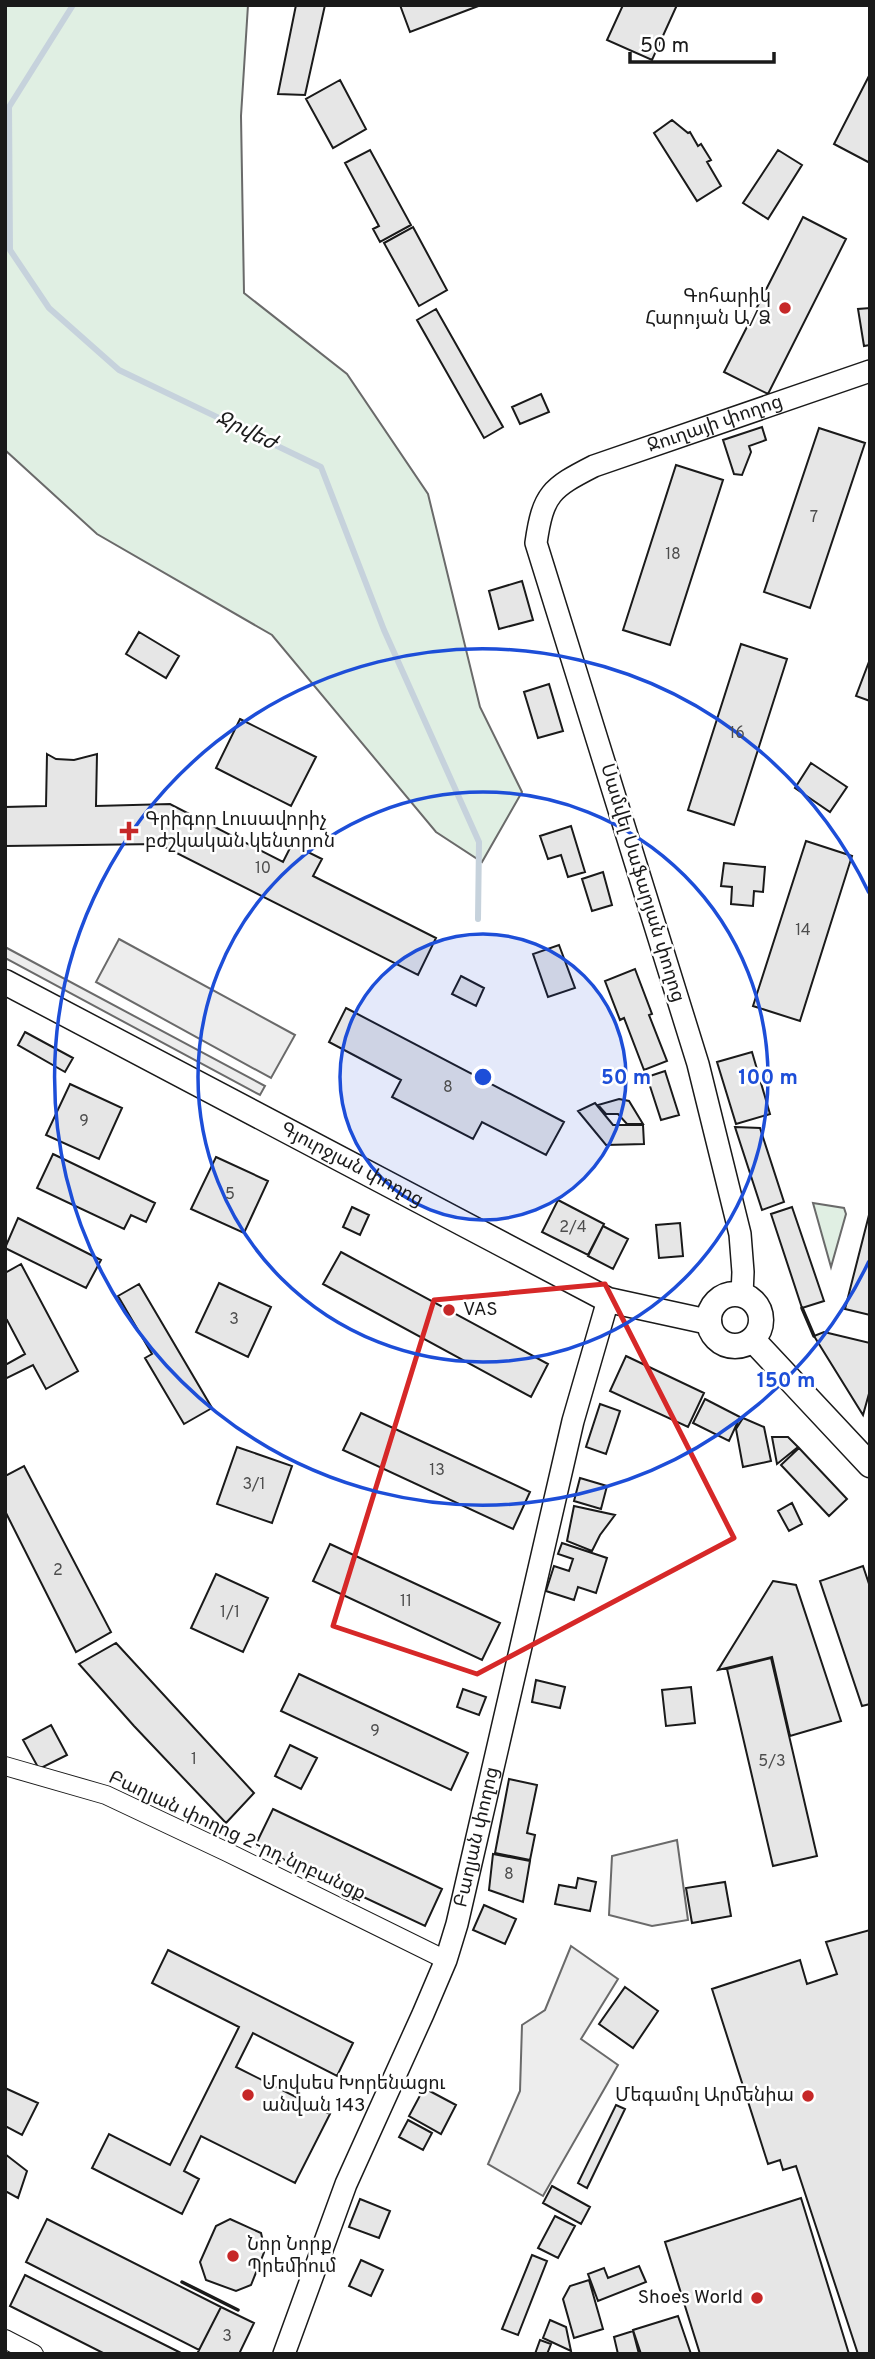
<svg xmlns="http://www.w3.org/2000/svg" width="875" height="2359" font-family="Overpass,'Noto Sans Armenian',sans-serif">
<rect width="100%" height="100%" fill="#fff"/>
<!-- green -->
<path fill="#e0efe3" stroke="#6a6a6a" stroke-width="2" d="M5,5H248L241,116L244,293L347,374L428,494L480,707L522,792L482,862L436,832L272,635L97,534L5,450Z
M813,1203L844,1208L846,1214L831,1267Z"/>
<!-- parking -->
<path fill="#ededed" stroke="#6a6a6a" stroke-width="2" d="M119,939L295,1035L271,1078L96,982Z
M5,947L265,1086L260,1095L5,958Z
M677,1840L688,1920L652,1926L609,1915L612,1856Z
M571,1946L618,1979L581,2039L618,2065L543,2196L488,2164L520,2091L522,2025L545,2010Z"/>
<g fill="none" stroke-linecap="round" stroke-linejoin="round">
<!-- stream -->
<path stroke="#c6d2dc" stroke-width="6" d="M73,5L9,107L10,250L49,308L119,370L321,467L384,630L479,842L478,919"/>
</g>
<!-- building -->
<path fill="#e6e6e6" stroke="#1a1a1a" stroke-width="2" d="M296,5H325L305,95L278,94Z
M400,5H481L410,32Z
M623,5H677L652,60L607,40Z
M870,74V163L834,144Z
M340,80L366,129L333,148L306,99Z
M672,120L688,133L690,132L698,146L701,144L711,160L707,162L721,186L697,201L654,133Z
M370,150L411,225L380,242L373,229L379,226L345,163Z
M778,150L802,165L768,219L743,203Z
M803,217L846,239L768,394L724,372Z
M413,227L447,290L419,306L384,243Z
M870,308V345L864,346L858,309Z
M436,309L503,427L484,438L417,320Z
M541,394L549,412L520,424L512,407Z
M762,427L766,440L749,446L751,452L742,475L734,474L723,440Z
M819,428L865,443L810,608L764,592Z
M676,465L723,480L670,645L623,630Z
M522,581L533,620L499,629L489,591Z
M139,632L179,656L166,678L126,654Z
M741,644L787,659L734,825L688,810Z
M870,659V701L856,696Z
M549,684L563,731L538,738L524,692Z
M240,719L316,757L291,806L216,768Z
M47,754L56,759L74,760L97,754L96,806L170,804L283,862L292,844L322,859L313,876L436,938L418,975L159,844L5,846V807L46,806Z
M811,763L847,787L830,812L795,788Z
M571,826L585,872L568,877L561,855L548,859L540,836Z
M806,841L852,856L800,1021L753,1006Z
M724,863L765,867L763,892L754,891L753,906L731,904L732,887L721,886Z
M603,872L612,905L592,911L582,879Z
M559,945L575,988L548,997L533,954Z
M635,969L652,1014L649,1015L667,1061L644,1070L624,1018L620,1020L605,981Z
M461,976L484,988L476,1006L452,994Z
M346,1008L564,1122L546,1155L482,1122L473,1139L392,1097L401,1080L329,1042Z
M25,1032L73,1058L65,1072L18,1045Z
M752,1052L770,1114L736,1124L717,1062Z
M665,1071L679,1115L661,1120L647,1077Z
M70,1084L122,1108L99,1159L46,1135Z
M619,1099L629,1101L643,1124H627L618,1114H606L598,1105Z
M595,1103L613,1125H643L644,1144L606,1145L578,1111Z
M735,1127L760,1128L784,1202L762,1210Z
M53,1154L155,1203L146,1222L131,1215L124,1229L37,1188Z
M216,1157L268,1181L244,1233L191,1209Z
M558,1200L604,1224L588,1255L542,1232Z
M352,1207L369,1215L360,1235L343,1227Z
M792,1207L824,1301L802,1308L771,1214Z
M870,1211V1315L845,1309Z
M18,1218L101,1260L86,1288L5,1248Z
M680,1223L683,1256L659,1258L656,1225Z
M603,1226L628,1239L613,1269L588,1256Z
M341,1252L548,1364L531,1397L323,1284Z
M21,1264L78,1371L46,1389L33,1365L5,1379V1365L25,1354L7,1320L5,1321V1273Z
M219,1283L271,1307L248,1357L196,1332Z
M139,1284L212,1408L184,1424L145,1358L152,1354L118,1296Z
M824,1332L870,1343V1390L863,1415L814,1336Z
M626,1356L704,1393L688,1427L610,1391Z
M705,1399L740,1417L729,1441L693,1423Z
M600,1404L620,1411L606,1454L586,1447Z
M361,1413L530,1492L513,1529L343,1450Z
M743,1418L764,1427L771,1461L743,1467L736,1429Z
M772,1437H788L798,1447L777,1464Z
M237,1447L292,1466L272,1523L217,1504Z
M799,1448L847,1499L829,1516L781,1465Z
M24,1466L111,1632L76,1652L5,1511V1476Z
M580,1478L607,1486L601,1509L574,1501Z
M792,1503L802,1524L789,1531L778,1511Z
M574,1506L615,1515L600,1535L592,1551L567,1541Z
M562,1543L607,1558L596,1593L578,1587L574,1600L546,1591L554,1566L569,1571L573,1559L558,1554Z
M330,1544L500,1623L482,1660L313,1581Z
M863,1566L870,1587V1704L862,1706L820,1581Z
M216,1574L268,1598L243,1652L191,1628Z
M773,1581L796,1585L841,1721L790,1736L772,1657L718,1670Z
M116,1643L254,1793L226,1823L134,1726L79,1664Z
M771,1658L817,1856L773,1866L727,1669Z
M299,1674L468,1753L451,1790L281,1711Z
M536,1680L565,1687L560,1708L532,1702Z
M691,1687L695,1723L666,1726L662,1690Z
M463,1689L486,1697L479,1715L457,1707Z
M51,1725L67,1755L39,1769L23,1740Z
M290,1745L317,1758L301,1789L275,1776Z
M509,1779L537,1785L527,1833L535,1835L530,1860L495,1853Z
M273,1809L442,1889L425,1926L255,1846Z
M493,1854L530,1861L523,1902L489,1890Z
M578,1878L596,1882L590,1911L555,1904L559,1885L576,1888Z
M725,1882L731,1916L692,1923L686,1888Z
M484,1905L516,1919L505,1944L473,1930Z
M870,1930V2354H858L796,2166L783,2170L780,2160L768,2164L712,1989L800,1960L807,1984L837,1974L826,1942Z
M168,1950L353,2043L337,2076L253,2033L236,2067L330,2114L295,2183L201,2136L184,2171L199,2179L182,2214L92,2168L109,2134L170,2165L239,2027L152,1983Z
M625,1987L658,2011L633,2048L599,2024Z
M5,2088L38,2103L22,2135L5,2126Z
M424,2088L456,2105L441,2134L409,2116Z
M616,2105L625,2109L587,2188L578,2183Z
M408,2120L432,2133L423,2150L399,2137Z
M5,2154L27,2171L18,2198L5,2191Z
M552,2186L590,2207L581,2224L543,2203Z
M801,2198L849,2354H700L665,2242Z
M360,2199L390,2211L379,2238L349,2227Z
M555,2216L575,2226L558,2258L538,2248Z
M47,2219L221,2307L199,2350L26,2262Z
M230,2219L261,2233L265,2250L251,2285L236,2291L206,2280L200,2262L216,2226Z
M532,2255L547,2261L518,2335L502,2329Z
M361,2260L383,2270L371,2296L349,2286Z
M639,2266L646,2282L598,2301L588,2274L604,2268L608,2278Z
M25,2275L183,2354H105L10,2306Z
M589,2280L603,2329L574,2338L563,2299L570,2286Z
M221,2307L254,2323L239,2354H197Z
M678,2316L691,2354H641L633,2330Z
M550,2320L566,2327L571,2351L543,2338Z
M633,2331L639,2354H618L614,2337Z
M540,2340L551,2344L547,2354H535Z"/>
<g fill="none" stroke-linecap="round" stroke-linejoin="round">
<defs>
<path id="minor" d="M5,1766L106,1795L227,1852L446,1960
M5,2339L34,2354"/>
<g id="tertiary">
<path id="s1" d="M742,1295L743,1272L740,1234L698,1064L536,543C543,494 551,488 594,466L870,371"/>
<path id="s2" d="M284,2354L346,2184L423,2014L446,1960L457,1924L573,1421L608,1300"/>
</g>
<g id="secondary">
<path id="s3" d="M5,982L608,1300L709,1322"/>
<circle cx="735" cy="1320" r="26"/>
<path d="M753,1340L870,1465"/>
</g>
</defs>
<!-- minor casing -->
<use href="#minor" stroke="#1a1a1a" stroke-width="20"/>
<!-- tertiary casing -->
<use href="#tertiary" stroke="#1a1a1a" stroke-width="24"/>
<!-- secondary casing -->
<use href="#secondary" stroke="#1a1a1a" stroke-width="27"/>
<!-- minor -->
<use href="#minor" stroke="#fff" stroke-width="18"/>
<!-- tertiary -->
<use href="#tertiary" stroke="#fff" stroke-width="21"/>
<!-- secondary -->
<use href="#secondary" stroke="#fff" stroke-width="24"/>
<!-- wall -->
<path stroke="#1a1a1a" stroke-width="3.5" d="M802,1308L814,1336
M182,2282L238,2310"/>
</g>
<!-- marked area -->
<path fill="none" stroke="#d62828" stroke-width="5" stroke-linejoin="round" d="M605,1284L734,1538L477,1674L333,1626L434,1300Z"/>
<!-- distance rings -->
<circle cx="483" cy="1077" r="143" fill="#1d4ed8" fill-opacity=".12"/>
<g fill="none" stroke="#1d4ed8" stroke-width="3.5">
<circle cx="483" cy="1077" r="143"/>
<circle cx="483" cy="1077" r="285"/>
<path d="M869 1261A428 428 0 1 1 869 893"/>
</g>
<!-- markers -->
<g fill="#c62828" stroke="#fff" stroke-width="2.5">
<circle cx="785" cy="308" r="7"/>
<path d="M125.5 820.5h7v7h7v7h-7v7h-7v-7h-7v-7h7z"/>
<circle cx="449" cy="1310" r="7"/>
<circle cx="248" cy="2095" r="7"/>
<circle cx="808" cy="2096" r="7"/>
<circle cx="233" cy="2256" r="7"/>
<circle cx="757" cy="2298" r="7"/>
</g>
<g text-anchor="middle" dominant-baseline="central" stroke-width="5" stroke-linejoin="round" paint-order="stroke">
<!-- number labels -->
<g font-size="16" fill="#4d4d4d">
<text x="814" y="518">7</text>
<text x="673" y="555">18</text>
<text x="737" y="734">16</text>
<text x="263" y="869">10</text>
<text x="803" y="931">14</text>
<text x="448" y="1088">8</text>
<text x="84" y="1122">9</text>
<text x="230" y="1195">5</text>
<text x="573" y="1228">2/4</text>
<text x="234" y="1320">3</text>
<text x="437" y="1471">13</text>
<text x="254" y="1485">3/1</text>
<text x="58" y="1571">2</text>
<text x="406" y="1602">11</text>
<text x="230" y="1613">1/1</text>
<text x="375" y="1732">9</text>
<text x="194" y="1760">1</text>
<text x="772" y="1762">5/3</text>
<text x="509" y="1875">8</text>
<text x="227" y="2337">3</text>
</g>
<!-- poi labels -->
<g font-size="19" fill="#1a1a1a" stroke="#fff" text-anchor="start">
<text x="771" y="297" text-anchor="end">Գոհարիկ<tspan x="771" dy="22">Հարոյան Ա/Ձ</tspan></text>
<text x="145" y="820">Գրիգոր Լուսավորիչ<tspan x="145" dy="22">բժշկական կենտրոն</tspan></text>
<text x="463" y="1310">VAS</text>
<text x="262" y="2084">Մովսես Խորենացու<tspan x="262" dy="22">անվան 143</tspan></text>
<text x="794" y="2096" text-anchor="end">Մեգամոլ Արմենիա</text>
<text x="247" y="2245">Նոր Նորք<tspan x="247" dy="22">Պրեմիում</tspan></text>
<text x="743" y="2298" text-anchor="end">Shoes World</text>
</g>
<!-- street labels -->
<g font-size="19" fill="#1a1a1a" stroke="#fff">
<text stroke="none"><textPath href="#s1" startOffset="1013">Ջուղայի փողոց</textPath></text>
<text transform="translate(642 883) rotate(73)">Սամվել Սաֆարյան փողոց</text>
<text stroke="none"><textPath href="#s3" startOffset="392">Գյուրջյան փողոց</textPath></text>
<text transform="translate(237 1836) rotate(25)">Բաղյան փողոց 2-րդ նրբանցք</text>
<text stroke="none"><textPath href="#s2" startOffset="553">Բաղյան փողոց</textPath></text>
</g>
<!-- water labels -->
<g font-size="21" font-style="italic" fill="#1a1a1a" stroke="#fff">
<text transform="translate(246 431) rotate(26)">Ջրվեժ</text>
</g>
</g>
<circle cx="483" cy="1077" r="10" fill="#1d4ed8" stroke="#fff" stroke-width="3.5"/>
<g font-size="21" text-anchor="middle" font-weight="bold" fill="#1d4ed8" stroke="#fff" stroke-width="5" stroke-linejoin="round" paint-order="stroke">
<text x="626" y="1084">50 m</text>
<text x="768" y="1084">100 m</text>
<text x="786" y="1387">150 m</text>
</g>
<!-- border -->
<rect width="875" height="2359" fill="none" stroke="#1a1a1a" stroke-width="14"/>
<!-- scale -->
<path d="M630 52v10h144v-10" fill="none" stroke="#1a1a1a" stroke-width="3.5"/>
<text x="640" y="52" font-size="21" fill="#1a1a1a" stroke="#ffffff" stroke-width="5" paint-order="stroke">50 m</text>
</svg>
